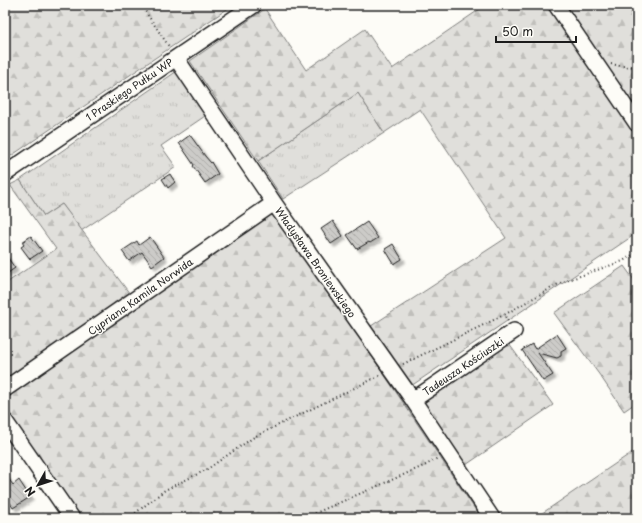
<svg xmlns="http://www.w3.org/2000/svg" width="642" height="523" font-family="'Playpen Sans',sans-serif">
<defs>
<pattern id="grass-tufts" width="24" height="20" patternUnits="userSpaceOnUse"><rect width="24" height="20" fill="#e0dfdb"/><path d="M3 7l-1-3M5 7V3M7 7l1-3M15 17l-1-3M17 17v-4M19 17l1-3" fill="none" stroke="#c0bfbb"/></pattern>
<pattern id="forest-firs" width="22" height="20" patternUnits="userSpaceOnUse"><rect width="22" height="20" fill="#e0dfdb"/><path d="M5 1l3.5 6h-7zM16 11l3.5 6h-7z" fill="#c0bfbb"/></pattern>
<pattern id="building-back-hatch" width="6" height="6" patternUnits="userSpaceOnUse"><rect width="6" height="6" fill="#cccbc8"/><path d="M-1 5l2 2M0 0l6 6M5-1l2 2" fill="none" stroke="#afaeab"/></pattern>
<filter id="shadow"><feDropShadow dx="3.5" dy="3.5" stdDeviation="1" flood-color="#0004"/></filter>
</defs>
<rect width="100%" height="100%" fill="#fdfcf7"/>
<filter id="ink" filterUnits="userSpaceOnUse"><feTurbulence type="fractalNoise" baseFrequency=".025" numOctaves="2"/><feDisplacementMap in="SourceGraphic" scale="8" xChannelSelector="R" yChannelSelector="G"/><feConvolveMatrix kernelMatrix="1 2 1 2 8 2 1 2 1" color-interpolation-filters="sRGB"/></filter>
<g filter="url(#ink)">
<!-- grass -->
<path fill="url(#grass-tufts)" stroke="#7e7e7c" d="M177,71L208,114L161,146L176,167L81,231L62,204L44,216L20,180Z
M358,93L384,133L283,199L258,161Z"/>
<!-- forest -->
<path fill="url(#forest-firs)" stroke="#7e7e7c" d="M5,5H233L5,160Z
M486,5H547L637,135V233L408,388L368,328L506,238L420,109L384,133L358,93L258,161L190,61L265,9L306,70L365,29L392,69Z
M564,5H637V109Z
M20,180L44,216L62,204L130,294L5,380V284L56,249L10,185Z
M274,211L481,518H79L5,410V396Z
M624,266L637,284V402L624,411L601,377L554,313Z
M509,344L553,405L463,467L420,404Z
M637,449V518H535Z"/>
<!-- building -->
<path fill="url(#building-back-hatch)" stroke="#1c1c1c" filter="url(#shadow)" d="M190,135L205,156L211,163V162L218,174L205,183L193,166L194,165L179,143Z
M170,174L175,182L168,188L162,179Z
M333,221L343,236L331,244L321,229Z
M367,222L378,238L370,243L369,242L357,249L347,235Z
M31,236L42,251L30,259L21,247L24,245L22,242Z
M150,237L164,257L152,266L142,252L129,261L122,251L137,241L139,245Z
M393,244L402,259L394,264L385,249Z
M5,254L15,268L5,275Z
M557,334L566,348L561,351V356L557,358L538,353L553,375L543,381L522,350L532,344L535,349Z
M5,474L13,485L19,480L30,497L13,508L5,495Z"/>
<g fill="none" stroke-linecap="round" stroke-linejoin="round">
<defs>
<path id="minor" d="M556,5L637,124
M176,58L274,203L413,400L492,518
M5,174L254,5
M5,389L274,203
M413,400L514,331
M5,421L72,518"/>
</defs>
<!-- minor casing -->
<use href="#minor" stroke="#1c1c1c" stroke-width="18"/>
<!-- path -->
<path stroke="#1c1c1c" stroke-width="2" stroke-dasharray="1 3" stroke-linecap="butt" d="M141,5L170,48
M611,64L621,66L637,67
M508,321L504,315L560,283L623,261L637,252
M403,364L504,315
M129,518L165,490L206,470L254,437L381,375
M304,518L426,465L438,458"/>
<!-- minor -->
<use href="#minor" stroke="#fdfcf7" stroke-width="15"/>
</g>
</g>
<g text-anchor="middle" dominant-baseline="central" stroke-width="3" stroke-linejoin="round" paint-order="stroke">
<!-- street labels -->
<g font-size="10" fill="#1c1c1c" stroke="#fdfcf7">
<text transform="translate(129 89) rotate(-34)">1 Praskiego Pułku WP</text>
<text transform="translate(316 262) rotate(55)">Władysława Broniewskiego</text>
<text transform="translate(140 296) rotate(-35)">Cypriana Kamila Norwida</text>
<text transform="translate(463 366) rotate(-34)">Tadeusza Kościuszki</text>
</g>
</g>
<!-- margin -->
<rect width="642" height="523" fill="none" stroke="#fdfcf7" stroke-width="20"/>
<rect x="10" y="10" width="622" height="503" fill="none" stroke="#1c1c1c" stroke-width="1.5" filter="url(#ink)"/>
<!-- north arrow -->
<g transform="translate(38 485) rotate(231)" stroke="#fdfcf7" stroke-width="3" paint-order="stroke">
<path d="M0-3L7 15L0 10L-7 15Z" fill="#1c1c1c"/>
<text y="-6" font-size="11" font-weight="bold" text-anchor="middle" fill="#1c1c1c">N</text>
</g>
<!-- scale -->
<path d="M496 36v6h80v-6" fill="none" stroke="#1c1c1c" stroke-width="2"/>
<text x="502" y="36" font-size="12" fill="#1c1c1c" stroke="#fdfcf7" stroke-width="3" paint-order="stroke">50 m</text>
</svg>
